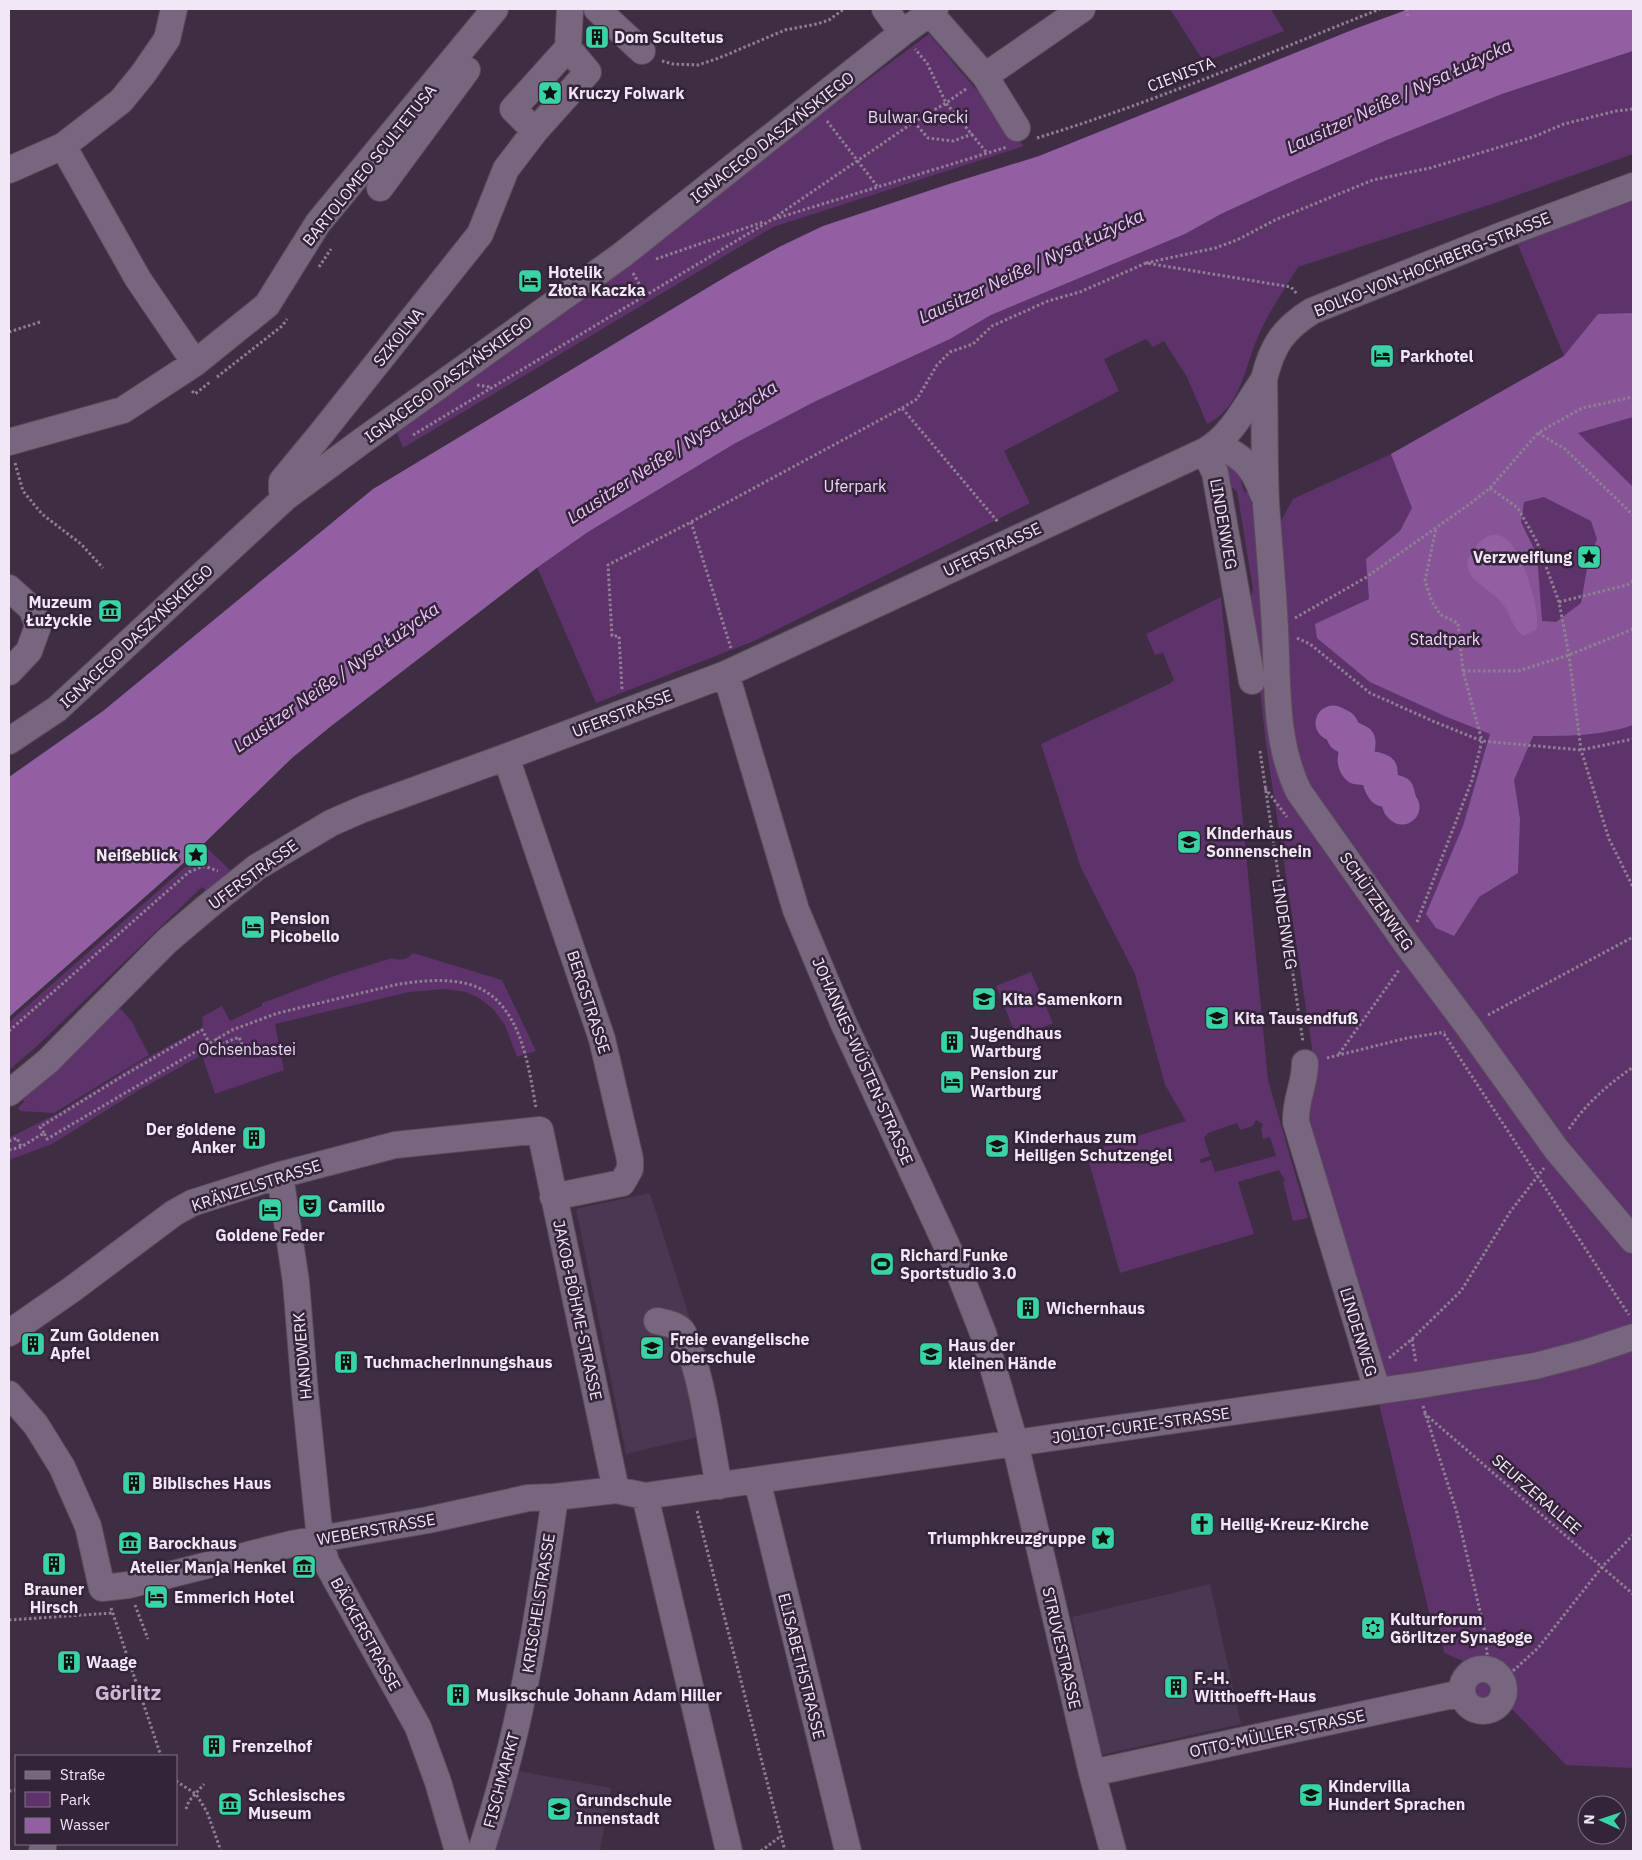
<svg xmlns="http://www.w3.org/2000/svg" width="1642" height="1860" font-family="'IBM Plex Sans',sans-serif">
<rect width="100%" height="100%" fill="#3e2d43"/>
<!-- built -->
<path fill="#4a3751" d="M650,1193L709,1379L719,1432L626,1454L576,1209Z
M1210,1584L1241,1724L1101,1755L1072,1617Z
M518,1771L611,1788L600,1851H495L506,1813H508L511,1805L509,1804Z"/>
<!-- green -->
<path fill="#5e336c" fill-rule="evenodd" d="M1170,9H1271L1284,31L1204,62Z
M929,34L1024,146L773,227L403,448L397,433L665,230Z
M1633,51V154L1498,202L1298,267C1285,288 1271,309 1261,330C1245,362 1243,407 1207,424L1187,377L1164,341L1153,347L1146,339L1104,359L1119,391L1004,451L1030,503L754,641L596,703L537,567L588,532L734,444L814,402L950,339L991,315L1185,234L1221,214L1284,185L1387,140L1502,94Z
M1633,201V1768L1566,1765L1508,1705C1520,1676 1494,1644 1465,1662L1444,1653L1440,1630L1430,1616L1379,1404L1303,1118L1311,1094L1312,1048L1266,744L1251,609L1248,605L1253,589L1237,491L1223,482L1220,467L1228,464L1240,476L1244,492L1250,491L1256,527L1279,524L1293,499L1391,454L1564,356L1516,240Z
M1221,597L1268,1080L1308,1218L1293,1221L1283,1182L1285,1181L1279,1170L1238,1182L1254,1234L1120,1273L1087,1155L1105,1146L1186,1121L1165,1085L1135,974L1081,868L1041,744L1169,684L1174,680L1163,653L1155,655L1146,634ZM1256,1120L1263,1124L1261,1130L1263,1139L1270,1137L1276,1156L1215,1172L1211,1160L1201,1163L1200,1159L1210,1156L1204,1138L1208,1133L1237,1123L1240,1130L1253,1126Z
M207,848L230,870L207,891L202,887L36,1047L9,1070V1022Z
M413,953L502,980L536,1051L517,1057L505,1025L493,1009L479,998L466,992L444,989L409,992L275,1024L284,1070L215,1094L202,1055L139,1090L52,1144L9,1160V1138L60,1112L138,1063L203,1027L202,1017L222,1006L230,1021L262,1006V1003L268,1001L334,976L392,958C400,961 407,960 413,953Z
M1031,972L1053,1023L1017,1038L996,986Z
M119,1007L132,1022L149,1055L54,1113L20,1111L18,1108L24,1102L23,1100Z
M1470 1690a13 13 0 1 1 26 0a13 13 0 1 1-26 0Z"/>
<!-- forest -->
<path fill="#875597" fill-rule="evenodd" d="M1633,313V417L1578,433L1633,487V725C1602,736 1566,736 1533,736L1514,780L1520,819L1518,873L1479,897L1454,936L1436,928L1426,914L1463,826L1490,734L1447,717L1370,682L1317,638L1315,624L1369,599L1366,559L1400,531L1412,508L1391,454L1564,356L1598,314ZM1544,497L1591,521L1597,539L1588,563L1581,603L1556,622L1542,621L1537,555L1521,522L1524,502Z"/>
<!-- water -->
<path fill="#925fa2" d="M1409,9H1633V51L1502,94L1387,140L1284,185L1221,214L1185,234L991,315L950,339L814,402L734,444L588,532L538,567L330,727L292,758L188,859L9,1017V777L103,711L373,489L732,273L779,247L823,226L952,183L1039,156L1357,28Z
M1491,535C1497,535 1502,535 1506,539C1522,550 1542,612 1536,630L1523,636C1511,627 1511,613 1502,603C1489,586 1453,577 1474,549C1478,543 1484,537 1491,535Z"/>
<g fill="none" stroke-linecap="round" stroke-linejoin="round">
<!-- river -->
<path stroke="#925fa2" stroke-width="35" d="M1333,723L1341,727L1344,735L1358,742C1359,751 1351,759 1358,767L1374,769L1380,771L1381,784L1384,789L1397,793L1400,805L1402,807"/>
<defs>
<path id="minor" d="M597,9L642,51
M885,9L902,33
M930,13L985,76L1017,128
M568,48L588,72L535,131L513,109L568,48L570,9
M985,76L1082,9
M63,146L138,279L195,363
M9,170L63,146L121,101L143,74L167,39L174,9
M1633,186L1500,236L1312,311C1283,329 1272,346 1264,379C1265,420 1264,462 1266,504C1269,545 1273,587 1275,629C1278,684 1274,741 1299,792L1408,946L1468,1026L1556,1149L1633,1240
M380,188L467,70
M9,442L123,410L195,363L267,305L318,223L495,9
M1216,445C1243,456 1253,466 1263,494
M1205,451L1215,473L1252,681
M286,497L282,491V481L320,435L480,234L506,169L535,131
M9,588L32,609L38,626L29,651L9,672
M726,674L796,910L843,1022L959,1272L983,1333L1015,1443L1092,1773L1113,1851
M9,741L57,709L286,497L362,441L622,255L902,33L935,9
M506,757L602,1039L630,1159V1169L622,1183L553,1197
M1305,1063C1305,1085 1295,1099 1296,1122L1377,1390
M9,1093L48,1061L167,941L207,907L257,867L331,823L363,809L506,757L726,674L1205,451C1232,436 1247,404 1264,379
M280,1175L296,1282L305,1393L320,1539L326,1562L418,1727L438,1782L458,1851
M657,1321C666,1323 675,1324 682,1331C686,1337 688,1346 691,1353C705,1395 710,1441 719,1486
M9,1333L71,1290L174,1213L192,1203L280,1175L395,1145L540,1130L616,1490
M9,1394L36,1425L62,1467L88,1526L102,1588L129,1585L291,1544L428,1520L528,1498L555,1497L616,1490L645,1496L1420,1385L1535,1366L1585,1353L1633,1337
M757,1480L848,1851
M645,1496L729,1851
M1462 1690a21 21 0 1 1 42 0a21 21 0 1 1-42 0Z
M1092,1773L1462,1693
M42,1851L43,1848
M481,1851C496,1804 510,1756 520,1708C535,1638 545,1568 555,1497"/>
</defs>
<!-- minor casing -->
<use href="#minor" stroke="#5a4c5e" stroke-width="28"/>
<!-- path -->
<path stroke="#8e8092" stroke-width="3" stroke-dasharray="2.5 2.5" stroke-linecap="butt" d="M1406,9L1408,16
M662,61L673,64L698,65L719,58L785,30L817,24L829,20L844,9
M966,89L946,103L987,153
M827,121L877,186
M914,122L928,138L953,141L973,134
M1037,138C1154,102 1267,54 1380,9
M774,219L1007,147
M656,259L763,222
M1146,263L1215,248L1237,240L1275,220L1373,180L1430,168L1533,137L1564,124L1616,111L1633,109
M319,267L331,249
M633,273L645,294
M9,332L40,322
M217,377L282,326L287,319
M477,385L491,387
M192,391L195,394L210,382
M902,408L917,399L937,365L950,352L973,344L992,326L1048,301L1080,292L1146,263L1291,287L1298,295
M1538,433L1565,449L1633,515
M413,435L771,220L914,122L946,103L927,63L915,49
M15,463L23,491L42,514L81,544L103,568
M1490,488L1518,508L1537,542L1559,602L1569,655L1581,750L1609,839L1633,887
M691,522L731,648
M1559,602L1627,585L1633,581
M1295,618L1365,578L1471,503L1490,488L1538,433L1582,408L1633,397
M1297,638L1310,644L1370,693L1435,722L1482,741L1581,750L1633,739
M1463,671H1518L1569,655L1633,629
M622,689L619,636H612L608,565L691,522L902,408L998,522
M1260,751L1303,1042
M1265,788L1287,817
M1417,922L1472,780L1482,741L1463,671L1458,623L1441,615L1432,602L1425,581L1436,528
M1488,1015L1633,937
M9,1031L189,872L204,866L218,871
M1444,1034L1629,1315
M216,1038L219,1045L239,1037L244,1050
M1339,1054L1399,970
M1327,1058L1407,1038L1445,1032
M1569,1129C1585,1104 1609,1084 1633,1067
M44,1133L40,1127L126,1074L202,1030L209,1042
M9,1141L17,1138L21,1147
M9,1150L21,1147L44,1133L47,1139L232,1030L278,1013L399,984C421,981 446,978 468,984C520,998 528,1063 536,1108
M1412,1339L1416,1363
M1389,1358L1412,1339L1461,1291L1510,1212L1544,1168
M1423,1406L1457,1513L1484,1628L1489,1669
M1424,1413L1633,1594
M697,1511L785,1851
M135,1605L148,1639
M111,1608L161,1756
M9,1620L112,1613
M1502,1681L1538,1648L1602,1567L1633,1535
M176,1781L196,1794L207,1812L221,1851
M9,1791L16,1790
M186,1809L189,1801L204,1784
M761,1851L781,1836"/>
<!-- minor -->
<use href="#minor" stroke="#78667e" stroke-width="26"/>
</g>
<!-- icons -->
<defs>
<symbol id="building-square" viewBox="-11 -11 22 22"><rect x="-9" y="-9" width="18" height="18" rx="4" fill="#39d4a5" stroke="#332439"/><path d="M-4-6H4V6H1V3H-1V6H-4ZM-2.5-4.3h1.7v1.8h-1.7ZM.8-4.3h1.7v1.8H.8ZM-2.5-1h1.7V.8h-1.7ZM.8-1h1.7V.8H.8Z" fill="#111"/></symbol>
<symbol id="sight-square" viewBox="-11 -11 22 22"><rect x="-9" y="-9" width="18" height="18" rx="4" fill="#39d4a5" stroke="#332439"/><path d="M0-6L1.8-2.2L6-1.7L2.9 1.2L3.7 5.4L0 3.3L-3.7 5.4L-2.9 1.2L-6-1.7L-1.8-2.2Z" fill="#111"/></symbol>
<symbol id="hotel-square" viewBox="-11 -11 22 22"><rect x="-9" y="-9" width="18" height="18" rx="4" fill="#39d4a5" stroke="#332439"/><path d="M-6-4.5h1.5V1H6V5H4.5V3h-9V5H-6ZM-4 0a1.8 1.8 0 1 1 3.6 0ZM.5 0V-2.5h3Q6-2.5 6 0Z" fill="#111"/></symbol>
<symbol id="museum-square" viewBox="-11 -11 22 22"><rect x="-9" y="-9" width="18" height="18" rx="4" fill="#39d4a5" stroke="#332439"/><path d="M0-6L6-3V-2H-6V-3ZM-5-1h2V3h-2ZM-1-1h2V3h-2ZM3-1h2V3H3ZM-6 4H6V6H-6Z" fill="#111"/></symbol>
<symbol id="school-square" viewBox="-11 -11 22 22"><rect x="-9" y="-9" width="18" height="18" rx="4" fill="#39d4a5" stroke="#332439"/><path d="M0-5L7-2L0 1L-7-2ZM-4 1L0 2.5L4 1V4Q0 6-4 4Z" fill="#111"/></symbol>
<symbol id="theatre-square" viewBox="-11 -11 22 22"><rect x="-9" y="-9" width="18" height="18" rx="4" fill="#39d4a5" stroke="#332439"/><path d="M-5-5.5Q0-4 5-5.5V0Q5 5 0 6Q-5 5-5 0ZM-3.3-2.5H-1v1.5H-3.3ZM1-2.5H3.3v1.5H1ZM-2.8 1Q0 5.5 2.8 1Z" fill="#111"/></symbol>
<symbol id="stadium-square" viewBox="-11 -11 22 22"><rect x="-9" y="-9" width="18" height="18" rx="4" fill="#39d4a5" stroke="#332439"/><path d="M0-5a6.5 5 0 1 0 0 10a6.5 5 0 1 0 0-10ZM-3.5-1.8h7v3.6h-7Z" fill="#111"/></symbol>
<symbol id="church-square" viewBox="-11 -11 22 22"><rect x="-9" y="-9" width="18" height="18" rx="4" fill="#39d4a5" stroke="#332439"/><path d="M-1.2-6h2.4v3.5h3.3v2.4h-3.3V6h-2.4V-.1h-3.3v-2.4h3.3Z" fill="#111"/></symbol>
<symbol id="synagogue-square" viewBox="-11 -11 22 22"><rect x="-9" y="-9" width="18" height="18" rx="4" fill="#39d4a5" stroke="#332439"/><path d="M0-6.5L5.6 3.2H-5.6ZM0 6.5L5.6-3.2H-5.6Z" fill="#111"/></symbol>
</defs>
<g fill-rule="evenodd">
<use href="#building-square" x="583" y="23" width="28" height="28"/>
<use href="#sight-square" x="536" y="79" width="28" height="28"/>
<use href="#hotel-square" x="516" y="267" width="28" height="28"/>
<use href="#hotel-square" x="1368" y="342" width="28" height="28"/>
<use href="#sight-square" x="1575" y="543" width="28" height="28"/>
<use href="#museum-square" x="96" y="597" width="28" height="28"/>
<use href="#school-square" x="1175" y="828" width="28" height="28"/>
<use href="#sight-square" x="182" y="841" width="28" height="28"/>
<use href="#hotel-square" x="239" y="913" width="28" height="28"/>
<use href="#school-square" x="970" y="985" width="28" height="28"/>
<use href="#school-square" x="1203" y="1004" width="28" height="28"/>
<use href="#building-square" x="938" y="1028" width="28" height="28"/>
<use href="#hotel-square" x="938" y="1068" width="28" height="28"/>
<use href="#building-square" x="240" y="1124" width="28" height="28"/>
<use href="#school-square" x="983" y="1132" width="28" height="28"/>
<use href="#theatre-square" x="296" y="1192" width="28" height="28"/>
<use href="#hotel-square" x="256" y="1196" width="28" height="28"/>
<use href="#stadium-square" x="868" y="1250" width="28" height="28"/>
<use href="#building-square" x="1014" y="1294" width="28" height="28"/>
<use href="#building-square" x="19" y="1330" width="28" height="28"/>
<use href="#school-square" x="638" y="1334" width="28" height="28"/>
<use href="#school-square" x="917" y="1340" width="28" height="28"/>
<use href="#building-square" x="332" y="1348" width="28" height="28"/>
<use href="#building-square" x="120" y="1469" width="28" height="28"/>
<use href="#church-square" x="1188" y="1510" width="28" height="28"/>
<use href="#sight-square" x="1089" y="1524" width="28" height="28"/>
<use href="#museum-square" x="116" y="1529" width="28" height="28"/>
<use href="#building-square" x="40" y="1550" width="28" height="28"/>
<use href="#museum-square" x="290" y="1553" width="28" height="28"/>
<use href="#hotel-square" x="142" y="1583" width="28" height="28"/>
<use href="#synagogue-square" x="1359" y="1614" width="28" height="28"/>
<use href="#building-square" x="55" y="1648" width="28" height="28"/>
<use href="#building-square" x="1162" y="1673" width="28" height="28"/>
<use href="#building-square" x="444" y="1681" width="28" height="28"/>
<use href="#building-square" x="200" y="1732" width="28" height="28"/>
<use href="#school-square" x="1297" y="1781" width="28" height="28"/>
<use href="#museum-square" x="216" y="1790" width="28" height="28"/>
<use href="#school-square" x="545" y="1795" width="28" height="28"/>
</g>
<g text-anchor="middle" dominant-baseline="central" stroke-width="5" stroke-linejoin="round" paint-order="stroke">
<!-- poi labels -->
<g font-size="16" font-weight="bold" fill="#f2e7f5" stroke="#332439" text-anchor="start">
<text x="614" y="37">Dom Scultetus</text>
<text x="568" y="93">Kruczy Folwark</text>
<text x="548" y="272">Hotelik<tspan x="548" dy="18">Złota Kaczka</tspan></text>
<text x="1400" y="356">Parkhotel</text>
<text x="1572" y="557" text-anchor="end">Verzweiflung</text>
<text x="92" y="602" text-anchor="end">Muzeum<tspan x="92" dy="18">Łużyckie</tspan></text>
<text x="1206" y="833">Kinderhaus<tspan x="1206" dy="18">Sonnenschein</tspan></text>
<text x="178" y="855" text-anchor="end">Neißeblick</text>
<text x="270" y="918">Pension<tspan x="270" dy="18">Picobello</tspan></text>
<text x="1002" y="999">Kita Samenkorn</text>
<text x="1234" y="1018">Kita Tausendfuß</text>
<text x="970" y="1033">Jugendhaus<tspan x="970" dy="18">Wartburg</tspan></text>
<text x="970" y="1073">Pension zur<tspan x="970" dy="18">Wartburg</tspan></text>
<text x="236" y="1129" text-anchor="end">Der goldene<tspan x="236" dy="18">Anker</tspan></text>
<text x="1014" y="1137">Kinderhaus zum<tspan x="1014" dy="18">Heiligen Schutzengel</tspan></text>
<text x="328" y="1206">Camillo</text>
<text x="270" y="1235" text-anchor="middle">Goldene Feder</text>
<text x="900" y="1255">Richard Funke<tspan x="900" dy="18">Sportstudio 3.0</tspan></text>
<text x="1046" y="1308">Wichernhaus</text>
<text x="50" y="1335">Zum Goldenen<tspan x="50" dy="18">Apfel</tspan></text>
<text x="670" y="1339">Freie evangelische<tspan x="670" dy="18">Oberschule</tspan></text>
<text x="948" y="1345">Haus der<tspan x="948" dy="18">kleinen Hände</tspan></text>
<text x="364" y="1362">Tuchmacherinnungshaus</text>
<text x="152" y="1483">Biblisches Haus</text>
<text x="1220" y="1524">Heilig-Kreuz-Kirche</text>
<text x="1086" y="1538" text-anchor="end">Triumphkreuzgruppe</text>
<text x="148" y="1543">Barockhaus</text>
<text x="286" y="1567" text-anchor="end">Atelier Manja Henkel</text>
<text x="54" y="1589" text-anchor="middle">Brauner<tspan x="54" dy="18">Hirsch</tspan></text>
<text x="174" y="1597">Emmerich Hotel</text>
<text x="1390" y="1619">Kulturforum<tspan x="1390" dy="18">Görlitzer Synagoge</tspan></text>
<text x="86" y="1662">Waage</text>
<text x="1194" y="1678">F.-H.<tspan x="1194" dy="18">Witthoefft-Haus</tspan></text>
<text x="476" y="1695">Musikschule Johann Adam Hiller</text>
<text x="232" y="1746">Frenzelhof</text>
<text x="1328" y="1786">Kindervilla<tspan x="1328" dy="18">Hundert Sprachen</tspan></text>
<text x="248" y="1795">Schlesisches<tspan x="248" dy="18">Museum</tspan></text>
<text x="576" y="1800">Grundschule<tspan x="576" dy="18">Innenstadt</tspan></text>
</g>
<!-- street labels -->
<g font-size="16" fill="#f2e7f5" stroke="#332439">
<text transform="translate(1181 74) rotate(-21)">CIENISTA</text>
<text transform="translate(772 137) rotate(-38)">IGNACEGO DASZYŃSKIEGO</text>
<text transform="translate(369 165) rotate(-51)">BARTOLOMEO SCULTETUSA</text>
<text transform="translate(1432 264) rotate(-22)">BOLKO-VON-HOCHBERG-STRASSE</text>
<text transform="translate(398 337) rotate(-51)">SZKOLNA</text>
<text transform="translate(448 379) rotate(-36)">IGNACEGO DASZYŃSKIEGO</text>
<text transform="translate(1224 524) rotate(80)">LINDENWEG</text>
<text transform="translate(992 549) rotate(-25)">UFERSTRASSE</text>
<text transform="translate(136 636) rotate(-43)">IGNACEGO DASZYŃSKIEGO</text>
<text transform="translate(622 713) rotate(-21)">UFERSTRASSE</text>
<text transform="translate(253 874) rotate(-36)">UFERSTRASSE</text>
<text transform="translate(1377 901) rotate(55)">SCHÜTZENWEG</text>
<text transform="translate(1285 924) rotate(81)">LINDENWEG</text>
<text transform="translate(589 1002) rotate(72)">BERGSTRASSE</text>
<text transform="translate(863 1061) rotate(66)">JOHANNES-WÜSTEN-STRASSE</text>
<text transform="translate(256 1185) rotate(-18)">KRÄNZELSTRASSE</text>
<text transform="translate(578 1310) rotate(78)">JAKOB-BÖHME-STRASSE</text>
<text transform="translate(1359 1332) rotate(73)">LINDENWEG</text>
<text transform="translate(302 1356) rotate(-95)">HANDWERK</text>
<text transform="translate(1141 1425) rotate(-8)">JOLIOT-CURIE-STRASSE</text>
<text transform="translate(1537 1494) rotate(41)">SEUFZERALLEE</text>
<text transform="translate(376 1529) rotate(-10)">WEBERSTRASSE</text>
<text transform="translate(538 1603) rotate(-81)">KRISCHELSTRASSE</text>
<text transform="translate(366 1634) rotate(61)">BÄCKERSTRASSE</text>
<text transform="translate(1062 1648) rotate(77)">STRUVESTRASSE</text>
<text transform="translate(802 1666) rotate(76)">ELISABETHSTRASSE</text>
<text transform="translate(1277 1733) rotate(-12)">OTTO-MÜLLER-STRASSE</text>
<text transform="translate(501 1780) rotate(-75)">FISCHMARKT</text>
</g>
<!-- park labels -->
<g font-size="16" fill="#f0d4f9" stroke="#332439">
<text x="918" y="117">Bulwar Grecki</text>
<text x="855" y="486">Uferpark</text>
<text x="1445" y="639">Stadtpark</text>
<text x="247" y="1049">Ochsenbastei</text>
</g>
<!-- water labels -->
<g font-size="18" font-style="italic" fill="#edc3fb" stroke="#332439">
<text transform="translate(1399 96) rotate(-25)">Lausitzer Neiße / Nysa Łużycka</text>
<text transform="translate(1031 266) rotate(-25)">Lausitzer Neiße / Nysa Łużycka</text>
<text transform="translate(672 452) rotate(-33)">Lausitzer Neiße / Nysa Łużycka</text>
<text transform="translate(336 677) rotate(-35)">Lausitzer Neiße / Nysa Łużycka</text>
</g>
<!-- district labels -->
<g font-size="21" font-weight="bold" fill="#ceb9d4" stroke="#332439">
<text x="128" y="1692">Görlitz</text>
</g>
</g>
<!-- border -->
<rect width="1642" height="1860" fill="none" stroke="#f2e7f5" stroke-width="20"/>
<!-- legend -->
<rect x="15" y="1755" width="162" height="90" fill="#332439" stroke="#7f7284"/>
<rect x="25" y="1771" width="25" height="8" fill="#78667e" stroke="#7f7284"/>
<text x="60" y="1780" font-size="15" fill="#f2e7f5">Straße</text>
<rect x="25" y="1792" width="25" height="15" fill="#5e336c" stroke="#7f7284"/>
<text x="60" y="1805" font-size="15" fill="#f2e7f5">Park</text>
<rect x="25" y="1818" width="25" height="15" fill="#925fa2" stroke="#7f7284"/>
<text x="60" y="1830" font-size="15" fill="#f2e7f5">Wasser</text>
<!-- north arrow -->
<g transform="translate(1602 1820) rotate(273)"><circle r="24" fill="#332439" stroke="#7f7284"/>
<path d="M0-4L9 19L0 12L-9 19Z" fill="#39d4a5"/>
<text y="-8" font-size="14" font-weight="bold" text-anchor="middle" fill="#f2e7f5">N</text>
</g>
</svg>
